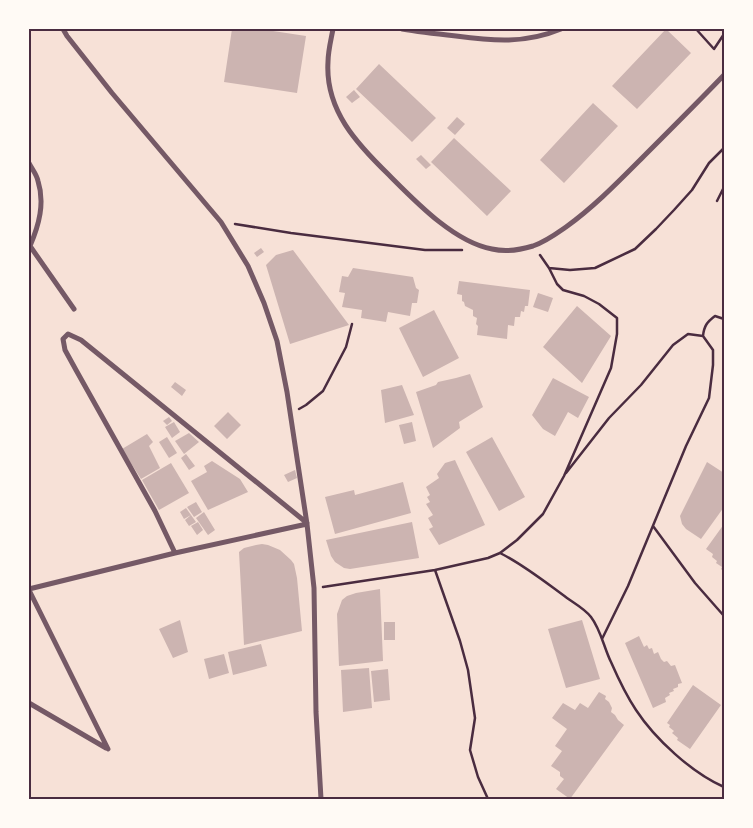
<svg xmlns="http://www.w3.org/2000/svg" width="753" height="828" font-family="Literata,serif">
<rect width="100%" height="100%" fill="#f7e1d7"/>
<!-- building -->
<path fill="#ccb4b1" d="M232,29H260L306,36L297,93L224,82Z
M666,29L691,53L637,109L612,86Z
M379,64L436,118L412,142L356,89Z
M354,90L360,97L352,103L346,97Z
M593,103L618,126L564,183L540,160Z
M457,117L465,124L455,135L447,128Z
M454,138L511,191L487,216L431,162Z
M421,155L431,165L426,169L416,159Z
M261,248L264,252L257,257L254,253Z
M293,250L349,325L290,344L266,265L276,255Z
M353,268L413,277L416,288L419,290L417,303H412L410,316L388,312L386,322L361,318L362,310L342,307L345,293L339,292L342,276L348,277Z
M459,281L530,290L528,306H525L524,312L521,311L520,317H515L514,326L508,325L507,339L477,335L478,326L476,324L477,318L473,316V310L465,306L464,302L462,301V295L457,294Z
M538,293L553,298L548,312L533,307Z
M577,306L611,336L582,383L543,347Z
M434,310L459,358L423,377L399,328Z
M470,374L483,407L459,422L460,428L433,448L416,392L436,385L438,382L456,378Z
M553,378L589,397L578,418L568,412L555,436L543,429L532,415Z
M175,382L186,390L182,396L171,387Z
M402,385L414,415L385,423L381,390Z
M228,412L241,425L227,439L214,426Z
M169,417L172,421L167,425L163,421Z
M174,422L180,432L172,438L165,427Z
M412,422L416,441L404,444L399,425Z
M189,433L199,442L184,454L175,441Z
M147,434L153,442L149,446L160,468L141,479L122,449Z
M167,437L177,453L169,458L159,442Z
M492,437L525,497L499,511L466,452Z
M186,454L195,466L189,470L181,458Z
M455,460L485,525L439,545L429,529L433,527L428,518L433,515L426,504L430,502L427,497L430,495L426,487L439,478L437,474L445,463Z
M212,461L240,479L248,492L208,510L191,481L207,472L204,466Z
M707,462L724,473V507L701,539L686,529L682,524L680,516Z
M171,463L189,493L159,510L142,480Z
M295,470L297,478L288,482L284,475Z
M403,482L411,513L335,534L325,497L354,490L355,495Z
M196,502L202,512L194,517L192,514L194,513L192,514L187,507Z
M186,508L191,515L184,519L180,512Z
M204,512L215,530L208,535L196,518Z
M191,515L196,522L189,526L185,520Z
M198,522L203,530L197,535L191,526Z
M412,522L419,558L350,569L344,568L335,562L331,556L326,540Z
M724,524V572L721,569L722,567L716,563L717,561L712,557L713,554L706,549Z
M262,544L268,545L280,550L291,560L294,564L297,578L302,631L244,645L239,552L244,548L256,545Z
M380,589L383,661L339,666L337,614L342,600L347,596L356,593Z
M180,620L188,652L173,658L159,629Z
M582,620L600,679L566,688L548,629Z
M384,622H395V640H384Z
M639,636L644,647L647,645L649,649L652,648L654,654L658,652L661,659L664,662L667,661L671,666L675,665L682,683L678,684V687L673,689L674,691L669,693L670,695L665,698L666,702L653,708L625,643Z
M261,644L267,666L233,675L228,652Z
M224,654L229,673L209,679L204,659Z
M369,668L372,708L343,712L341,670Z
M388,669L390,700L374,702L371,671Z
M693,685L721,705L690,749L677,740L678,738L672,733L674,731L669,727L670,725L667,723Z
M599,692L606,696L605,699L609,702L612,708L611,712L615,715L618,720L624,725L570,799L556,789L564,779L560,776V772L551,766L562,751L555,746L567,729L552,718L563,703L575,710L580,703L588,708Z"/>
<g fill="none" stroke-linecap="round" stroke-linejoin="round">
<!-- path -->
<path stroke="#4a2c40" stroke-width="2.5" d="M696,29L714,49L724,34
M717,201L724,187
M235,224L291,233L425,250H462
M549,268L570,270L595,268L635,249L656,229L674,210L692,190L709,163L724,148
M703,336C704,326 707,322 715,316L724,319
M299,409L306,405L323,391L346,347L352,324
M566,473L609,418L641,385L673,345L688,334L703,336L713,350V365L709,398L686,446L628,586L602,639
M653,526L695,583L724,616
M500,553C524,565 545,582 567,598C574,603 585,609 591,617C601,630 604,648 611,662C618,678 626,695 636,710C655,739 692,773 724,787
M435,570L460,641L468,670L475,718L470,750L478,777L488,799
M323,587L435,570L488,558L500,553L517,540L543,514L564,476L611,368L617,334V318L599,304L584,296L563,290L557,284L549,268L540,255"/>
<!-- minor -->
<path stroke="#755966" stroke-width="5" d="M63,29L67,36L112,93L221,222L248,266L264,303L277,341L287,392L307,524L314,588L316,712L321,799
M333,29C331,40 328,51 328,62C325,110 357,144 389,175C416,202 454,242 492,249C505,252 520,250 533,246C545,242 556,234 566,227C595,206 619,181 644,156C671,129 698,102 724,75
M402,29C420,32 438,34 456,36C493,41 525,44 561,29
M29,163C32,169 37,175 38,181C45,203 39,225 30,246L74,309
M175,553L155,511L76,370L65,350L63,339L68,334L81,340L307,523
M29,589L175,553L307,524
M29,590L108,749
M29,703L106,748"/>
</g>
<!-- border -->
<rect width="753" height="828" fill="none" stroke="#fffaf5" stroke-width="60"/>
<rect x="30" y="30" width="693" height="768" fill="none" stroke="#4a2c40" stroke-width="2"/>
</svg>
